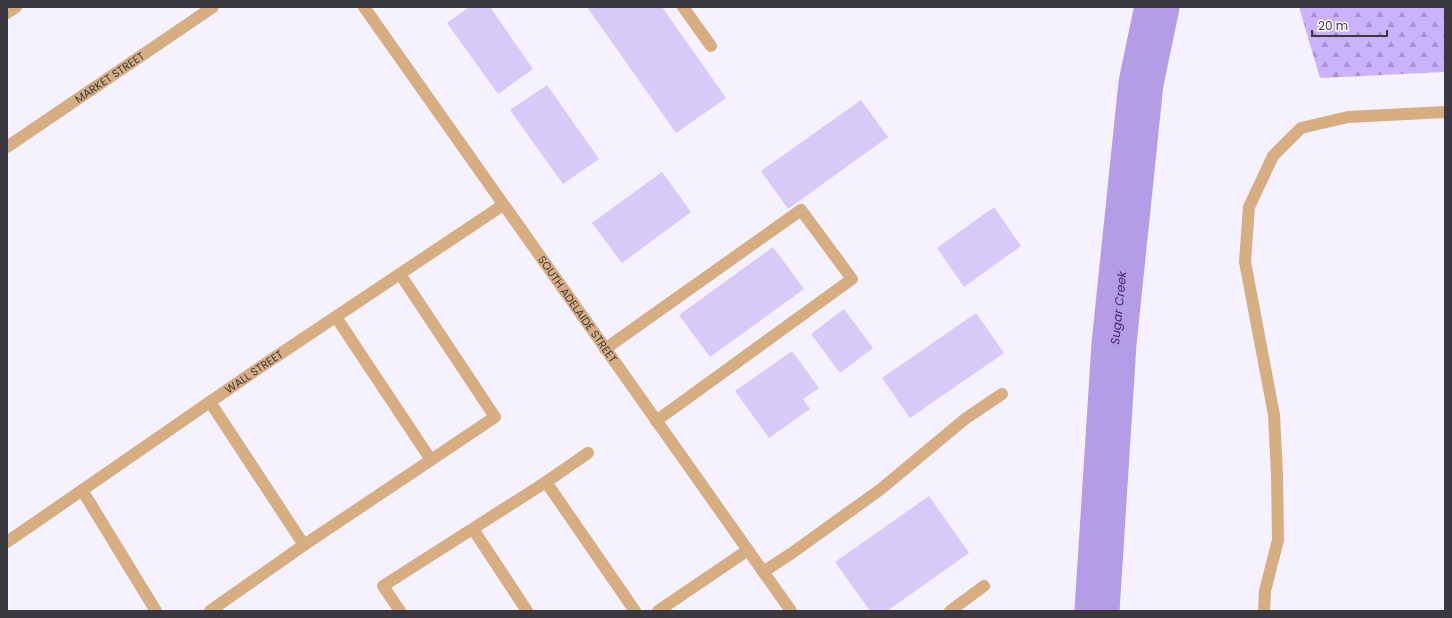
<svg xmlns="http://www.w3.org/2000/svg" width="1452" height="618" font-family="Poppins,sans-serif">
<defs>
<pattern id="forest-firs" width="22" height="20" patternUnits="userSpaceOnUse"><rect width="22" height="20" fill="#cab2fd"/><path d="M5 1l3.5 6h-7zM16 11l3.5 6h-7z" fill="#a592ce"/></pattern>
</defs>
<rect width="100%" height="100%" fill="#f5f1fe"/>
<!-- forest -->
<path fill="url(#forest-firs)" d="M1299,7H1445V72L1320,78Z"/>
<g fill="none" stroke-linecap="round" stroke-linejoin="round">
<!-- river -->
<path stroke="#b49de6" stroke-width="45" id="s1" d="M1097,611L1114,344L1141,83L1157,7"/>
</g>
<!-- building -->
<path fill="#d7caf8" d="M469,7H490L533,69L498,94L447,23Z
M587,7H662L726,98L676,133Z
M547,85L599,159L563,184L510,110Z
M861,100L888,137L788,209L761,171Z
M662,172L691,212L622,263L592,223Z
M994,207L1021,246L964,287L937,248Z
M773,247L804,289L710,357L679,315Z
M844,309L873,348L840,373L811,334Z
M976,313L1004,353L910,418L882,378Z
M792,351L819,388L803,399L810,409L769,438L735,391Z
M929,496L969,553L887,611H870L835,562Z"/>
<g fill="none" stroke-linecap="round" stroke-linejoin="round">
<!-- minor -->
<g stroke="#d6ae82" stroke-width="12">
<path id="s2" d="M364,7L791,611"/>
<path d="M683,7L711,46"/>
<path d="M7,13L16,7"/>
<path id="s3" d="M7,147L213,7"/>
<path d="M400,274L495,417L431,460"/>
<path d="M605,349L801,210L852,279L656,421"/>
<path d="M210,402L304,545L431,460L336,317"/>
<path d="M546,482L588,453"/>
<path d="M82,490L156,611"/>
<path d="M473,529L527,611"/>
<path id="s4" d="M7,542L262,366L503,205"/>
<path d="M763,572L792,553L881,489L965,419L1002,394"/>
<path d="M210,611L304,545"/>
<path d="M400,611L383,586L546,482L635,611"/>
<path d="M658,611L748,550"/>
<path d="M950,611L984,586"/>
<path d="M1264,611L1265,591L1278,540L1277,475L1274,415L1245,262L1249,207L1273,156L1301,128L1348,117L1445,112"/>
</g>
</g>
<g text-anchor="middle" dominant-baseline="central" stroke-width="3" stroke-linejoin="round" paint-order="stroke">
<!-- street labels -->
<g font-size="11" fill="#3b393f" stroke="#fff">
<text stroke="none"><textPath href="#s3" startOffset="124">MARKET STREET</textPath></text>
<text stroke="none"><textPath href="#s2" startOffset="370">SOUTH ADELAIDE STREET</textPath></text>
<text stroke="none"><textPath href="#s4" startOffset="300">WALL STREET</textPath></text>
</g>
<!-- water labels -->
<g font-size="12" font-style="italic" fill="#472478" stroke="#fff">
<text stroke="none"><textPath href="#s1" startOffset="304">Sugar Creek</textPath></text>
</g>
</g>
<!-- border -->
<rect width="1452" height="618" fill="none" stroke="#3b393f" stroke-width="16"/>
<!-- scale -->
<path d="M1312 30v6h75v-6" fill="none" stroke="#3b393f" stroke-width="2"/>
<text x="1318" y="30" font-size="12" fill="#3b393f" stroke="#ffffff" stroke-width="3" paint-order="stroke">20 m</text>
</svg>
